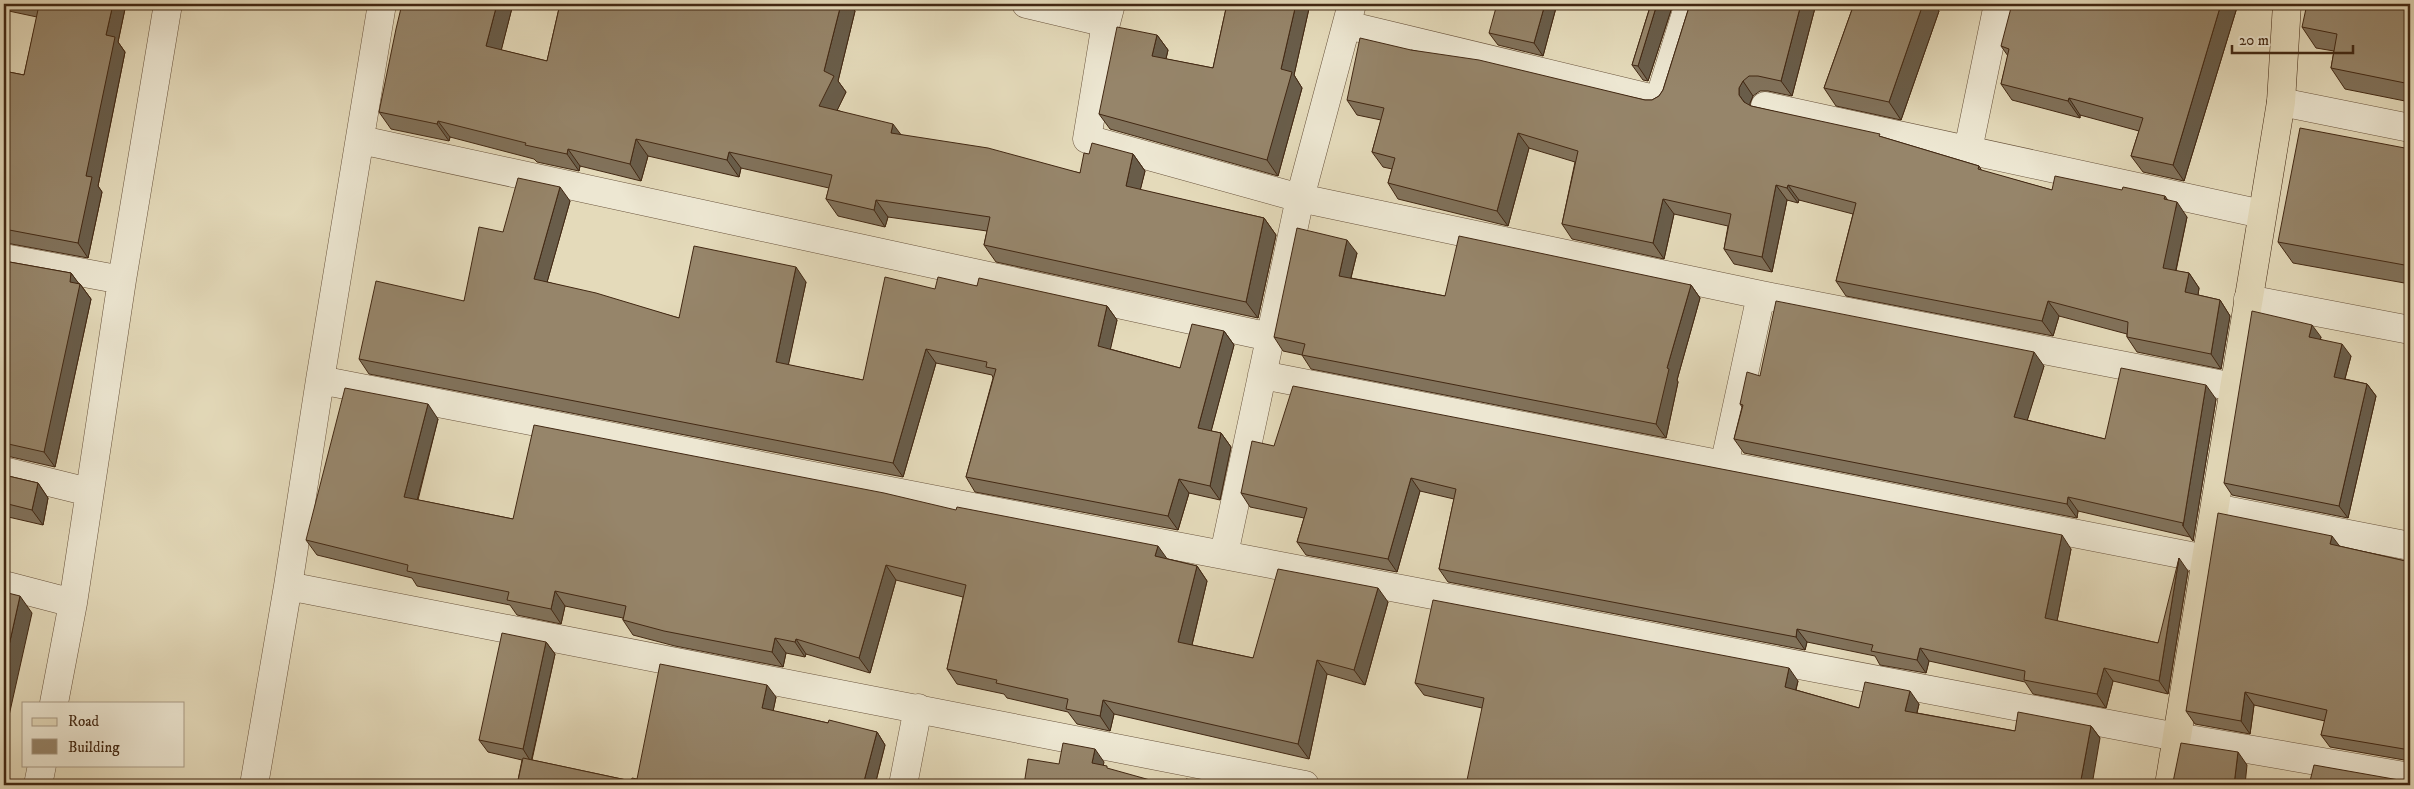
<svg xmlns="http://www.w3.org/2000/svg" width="2414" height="789" font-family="'IM FELL DW Pica',serif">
<rect width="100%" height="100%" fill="#e4daba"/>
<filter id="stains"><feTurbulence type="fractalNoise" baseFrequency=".004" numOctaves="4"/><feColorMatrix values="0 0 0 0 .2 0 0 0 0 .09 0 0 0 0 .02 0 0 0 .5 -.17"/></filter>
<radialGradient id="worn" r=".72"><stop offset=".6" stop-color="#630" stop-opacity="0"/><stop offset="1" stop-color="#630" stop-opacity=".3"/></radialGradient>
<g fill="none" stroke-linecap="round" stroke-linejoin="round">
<defs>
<path id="minor" d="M1026,4L1106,23
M1111,4L1106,23L1087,139L1300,198L1761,295L2234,387
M1347,25L1659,100L1689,4
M2281,102L2410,128
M1765,106L2262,214
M361,140L1270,337
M1968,150L1998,4
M4,258L122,280
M2248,299L2410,330
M1262,375L2206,559
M320,380L1050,522L2177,737L2410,777
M1724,466L1761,295
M4,471L89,492
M2215,508L2410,546
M1224,554L1300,198L1352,4
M4,585L73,603
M288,586L1305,785
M54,703L73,603L122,280L168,4
M38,785L42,765
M254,785L288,586L320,380L382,4
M903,785L918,708"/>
<path id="major" d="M2169,785L2281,102L2287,4"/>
</defs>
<!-- minor casing -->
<use href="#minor" stroke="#6a543d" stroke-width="29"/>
<!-- major casing -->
<use href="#major" stroke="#422813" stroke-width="29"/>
<!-- minor -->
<use href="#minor" stroke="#ede7d2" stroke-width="28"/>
<!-- major -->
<use href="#major" stroke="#e4daba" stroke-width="28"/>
</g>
<!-- wall -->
<path fill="#81725b" stroke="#422813" d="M4,4H126L118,42L125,52L98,186L102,192L88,258L6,243H4V71L24,75L37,17L4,10Z
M513,4L501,50L547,61L560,4H850L855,11L838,81L846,92L837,110L901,135L1080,173L1089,154H1133L1145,171L1140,190L1264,218L1276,235L1258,318L996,262L984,245L987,231L888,217L885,227L838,216L826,199L829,188L741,168L739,177L648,156L641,181L580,166L579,171L537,162L534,159L450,137L449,141L391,129L379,112Z
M1227,4H1310L1294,75L1302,88L1278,176L1110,129L1099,114L1157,35L1168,50L1166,59L1213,68Z
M1557,4L1543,56L1498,45L1489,33Z
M1639,4H1673L1648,81L1643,80L1632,65L1650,7Z
M1690,4H1816L1792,96L1768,91H1760L1753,96L1750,103V105L1751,106L1882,137L1979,166L1982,171L2052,190L2168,200L2187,217L2176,271L2189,273L2199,288L2198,295L2220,300L2230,316L2221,369L2137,352L2127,337V334L2059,316L2053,336L1846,296L1836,281L1853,214L1799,200L1798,203L1787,200L1772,272L1734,264L1724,249L1728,226L1674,214L1664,259L1572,239L1562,224L1575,162L1529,148L1508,226L1398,199L1388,183L1392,169L1383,167L1372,152L1381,120L1357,115L1347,100L1411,50L1645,100H1652L1659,96L1663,90Z
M1854,4H1934L1939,11L1901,120L1836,106L1824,88Z
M2238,4L2184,181L2143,172L2131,156L2139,131L2080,115V118L2012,100L2001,84L2008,56L2001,46Z
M2410,4V102L2345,89L2331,68L2334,51L2316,48L2302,27Z
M2410,149V284L2293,263L2278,242Z
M570,201L547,282L679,318L806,282L788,365L863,380L935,289L977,286L1107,306L1117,320L1110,349L1180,368L1224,331L1234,345L1211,431L1221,433L1231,447L1220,500L1189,493L1178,530L975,492L966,477L993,378L992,375L936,363L903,477L369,374L359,359L464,301L503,232Z
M1357,253L1351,278L1445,296L1691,285L1700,298L1677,380L1678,382L1666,438L1311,369L1302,355L1283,351L1274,337Z
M4,261L71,273L78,283L80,284L91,299L55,467L7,456H4Z
M2321,337L2320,339L2351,356L2345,379L2367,384L2376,396L2348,518L2232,495L2224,483Z
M2044,366L2027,420L2105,439L2216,399L2193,541L2190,537L2078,511L2077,518L1744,453L1734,439L1742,407L1740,404L1760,376Z
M438,419L418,500L513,519L1168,559L1197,566L1207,581L1192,645L1253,658L1388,602L1365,685L1327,674L1309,759L1114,714L1110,731L1077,724L1068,712L1007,698L1004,694L957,684L947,669L963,597L896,580L870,673L806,654L805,657L786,653L783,667L675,646L633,635L623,620V618L565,606L561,624L517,615L510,605L417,586L412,578L317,555L306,540Z
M1274,446L2071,549L2057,621L2158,643L2188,571L2168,694L2113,681L2106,708L2033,694L2025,682L1929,661L1926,673L1880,665L1875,656L1807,642L1805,650L1448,582L1439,569L1454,499L1420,491L1397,572L1306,555L1297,542L1304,518L1250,507L1241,493Z
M4,475L38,483L48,498L43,525L4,516Z
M2339,546L2410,562V761L2330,747L2321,735L2325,721L2254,705L2250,734L2195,724L2186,711Z
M546,642L555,654L532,760L631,781L637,779L776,697L773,711L828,723L877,732L885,745L875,785H517L522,760L488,752L479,740Z
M1798,681L1796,690L1859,708L1919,704L1917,713L2015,731L2091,726L2100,738L1482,708L1424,695L1415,683Z"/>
<!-- shaded-wall -->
<path fill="#695d4a" stroke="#422813" d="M113,4H126L118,42L125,52L98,186L102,192L88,258L78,243L86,176L106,35Z
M497,4H513L498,63L486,46Z
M841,4H850L855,11L838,81L846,92L831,123L819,106L824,71Z
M1296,4H1310L1294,75L1302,88L1278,176L1267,160L1281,69Z
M1545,4H1557L1543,56L1534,43Z
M1657,4H1673L1648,81L1638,66Z
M1801,4H1816L1792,96L1781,81Z
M1923,4H1934L1939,11L1901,120L1889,102Z
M2221,4H2238L2184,181L2173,165Z
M1157,35L1168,50L1163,71L1152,56Z
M1743,81L1753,96L1750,103V110L1739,95V88Z
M2069,98L2080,115V118L2068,101Z
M438,121L450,137L449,141L437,124Z
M893,124L905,140L891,133Z
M1518,133L1529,148L1508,226L1497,211Z
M636,139L648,156L641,181L630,164Z
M568,149L580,166L579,171L567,154Z
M729,152L741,168L739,177L727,160Z
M1133,154L1145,171L1137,203L1126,186Z
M1776,185L1787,200L1772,272L1762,257Z
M1788,185L1799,200L1798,203L1787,188Z
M560,187L570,201L544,293L534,279Z
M2165,196L2175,211L2177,202L2187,217L2173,283L2163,268L2164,199Z
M1663,199L1674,214L1664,259L1653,243Z
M876,200L888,217L885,227L874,210Z
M1264,218L1276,235L1258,318L1246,302Z
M1347,240L1357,253L1348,289L1339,276Z
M796,267L806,282L786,376L776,362Z
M71,273L80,285V284L91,299L55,467L44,452Z
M2189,273L2199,288L2196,307L2185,292Z
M1691,285L1700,298L1677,380L1678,382L1666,438L1656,424L1667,368Z
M2220,300L2230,316L2221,369L2211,354Z
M2048,301L2059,316L2053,336L2042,321Z
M1107,306L1117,320L1108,360L1098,346Z
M2312,325L2321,337L2318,349L2309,337Z
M1224,331L1234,345L1208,443L1198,428Z
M2342,344L2351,356L2342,389L2334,377Z
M926,349L936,363L903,477L893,463Z
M2034,352L2044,366L2024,431L2014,417Z
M2367,384L2376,396L2348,518L2339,506Z
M2206,385L2216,399L2193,541L2183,526Z
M428,404L438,419L414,512L404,497Z
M1221,433L1231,447L1220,500L1210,486Z
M1411,478L1420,491L1397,572L1388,559Z
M1179,479L1189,493L1178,530L1168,516Z
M38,483L48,498L43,525L32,510Z
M2068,497L2078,511L2077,518L2067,504Z
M2062,535L2071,549L2055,631L2045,618Z
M2332,536L2341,548L2330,544Z
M1158,546L1168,560L1155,556Z
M2179,558L2188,571L2168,694L2159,681Z
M886,565L896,580L870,673L859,658Z
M1197,566L1207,581L1189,657L1178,642Z
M1378,588L1388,602L1365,685L1354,670Z
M555,591L565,606L561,624L551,609Z
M20,596L32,613L4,738V668Z
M1797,629L1807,642L1805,650L1796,637Z
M775,638L786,653L783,667L772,652Z
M796,639L806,654L805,657L795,642Z
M546,642L555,654L531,762L523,749Z
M1920,648L1929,661L1926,673L1917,660Z
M1317,660L1327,674L1309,759L1298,744Z
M1789,668L1798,681L1793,700L1785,687Z
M2104,668L2113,681L2106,708L2097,694Z
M767,685L776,697L771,721L762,708Z
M1910,691L1919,704L1914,724L1905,711Z
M2245,692L2254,705L2250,734L2241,721Z
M1103,700L1114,714L1110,731L1100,716Z
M2091,726L2100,738L2092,785H2080Z
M877,732L885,745L875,785H863Z
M1095,749L1104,762L1101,776L1092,763Z
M2238,752L2247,765L2245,785H2234Z"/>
<!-- building -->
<path fill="#96856a" stroke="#422813" d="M33,4H113L106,35L115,37L86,176L92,177L78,243L4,229V71L24,75L39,5Z
M402,4H497L486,46L547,61L560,4H841L824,71L834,76L819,106L893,124L891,133L988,148L1080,173L1084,153L1089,154L1092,143L1133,154L1126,186L1264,218L1246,302L984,245L990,217L876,200L874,210L826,199L832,175L729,152L727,160L636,139L630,164L568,149L567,154L525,145L526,143L438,121L437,124L379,112L396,29Z
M1227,4H1296L1281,69L1292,72L1267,160L1099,114L1117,27L1157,35L1152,56L1213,68Z
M1497,4H1545L1534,43L1489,33Z
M1651,4H1657L1638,66L1632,65Z
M1690,4H1801L1781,81L1758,76H1749L1743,81L1739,88V95L1744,102L1751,106L1880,134L1879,136L1979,166L1978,169L2052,190L2055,176L2122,190L2123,187L2165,196L2164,199L2177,202L2163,268L2189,273L2185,292L2220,300L2211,354L2127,337L2128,322L2048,301L2042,321L1836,281L1856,203L1788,185L1787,188L1776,185L1762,257L1724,249L1731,214L1663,199L1653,243L1562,224L1578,151L1518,133L1497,211L1388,183L1395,158L1372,152L1384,108L1347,100L1360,38L1411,50L1479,60L1645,100H1652L1659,96L1663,90Z
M1854,4H1923L1889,102L1824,88Z
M2012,4H2221L2173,165L2131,156L2143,118L2069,98L2068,101L2001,84L2009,49L2001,46Z
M2307,4H2410V84L2331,68L2337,34L2302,27Z
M2300,128L2410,149V266L2278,242Z
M518,178L560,187L534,279L596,293L679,318L694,246L796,267L776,362L863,380L885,277L935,289L938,277L977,286L979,278L1107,306L1098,346L1180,368L1192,324L1224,331L1198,428L1221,433L1210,486L1179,479L1168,516L966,477L996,369L986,367L987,362L926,349L893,463L359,359L376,281L464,301L479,227L503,232Z
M1297,228L1347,240L1339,276L1445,296L1459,236L1691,285L1667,368L1669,369L1656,424L1302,355L1305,344L1274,337Z
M4,261L71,273L70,282L80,284L44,452L4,443Z
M1776,301L2034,352L2014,417L2105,439L2121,368L2206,385L2183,526V523L2068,497L2067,504L1734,439L1743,405L1740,404L1747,372L1760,376Z
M2252,311L2312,325L2309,337L2342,344L2334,377L2367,384L2339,506L2224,483Z
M1293,386L2062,535L2045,618L2158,643L2179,558L2159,681L2104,668L2097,694L2024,680L2025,671L1920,648L1917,660L1871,651L1873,645L1797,629L1796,637L1439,569L1456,489L1411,478L1388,559L1297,542L1307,508L1241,493L1252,441L1274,446Z
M345,388L428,404L404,497L513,519L534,425L884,493L956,510L957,507L1158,546L1155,556L1197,566L1178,642L1253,658L1278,569L1378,588L1354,670L1317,660L1298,744L1103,700L1100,716L1066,709L1068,699L996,683L997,680L947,669L966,585L886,565L859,658L796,639L795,642L775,638L772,652L664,631L623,620L626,606L555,591L551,609L507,600L509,592L407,571L408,565L306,540Z
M4,475L38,483L32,510L4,503Z
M2218,513L2332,536L2330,544L2410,562V752L2404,749L2321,735L2327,710L2245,692L2241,721L2186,711Z
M4,592L20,596L4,668Z
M1433,600L1789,668L1785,687L1859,708L1865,682L1910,691L1905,711L2015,731L2018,712L2091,726L2080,785H1466L1484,698L1415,683Z
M502,633L546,642L523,749L479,740Z
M660,664L767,685L762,708L828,723L829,720L877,732L863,785H517L523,758L631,781L632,778L637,779Z
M1063,743L1095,749L1092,763L1107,766V768L1168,785H1000L1001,781L1024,785L1028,759L1059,764Z
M2181,743L2238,752L2234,785H2168L2173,782Z
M2314,765L2399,780L2407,779L2410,776V785H2309Z
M1186,779L1219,785H1185Z"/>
<!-- margin -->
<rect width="2414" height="789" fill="none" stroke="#e4daba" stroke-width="20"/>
<rect x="5" y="5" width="2404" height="779" fill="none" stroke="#422813" stroke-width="2.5"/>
<rect x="10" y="10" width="2394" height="769" fill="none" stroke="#422813"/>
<!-- legend -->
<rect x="22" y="702" width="162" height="65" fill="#ede7d2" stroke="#a99b86"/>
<rect x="32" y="718" width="25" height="8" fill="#e4daba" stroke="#a99b86"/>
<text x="68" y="726" font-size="15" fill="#422813">Road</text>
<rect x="32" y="739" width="25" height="15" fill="#96856a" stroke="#a99b86"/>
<text x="68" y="752" font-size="15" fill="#422813">Building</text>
<!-- scale -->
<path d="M2232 45v8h121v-8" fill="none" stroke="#422813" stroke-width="2.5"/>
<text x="2239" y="45" font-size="15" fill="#422813" stroke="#ede7d2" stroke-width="4" paint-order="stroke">20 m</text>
<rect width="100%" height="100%" filter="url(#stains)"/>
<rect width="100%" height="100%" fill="url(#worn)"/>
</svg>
